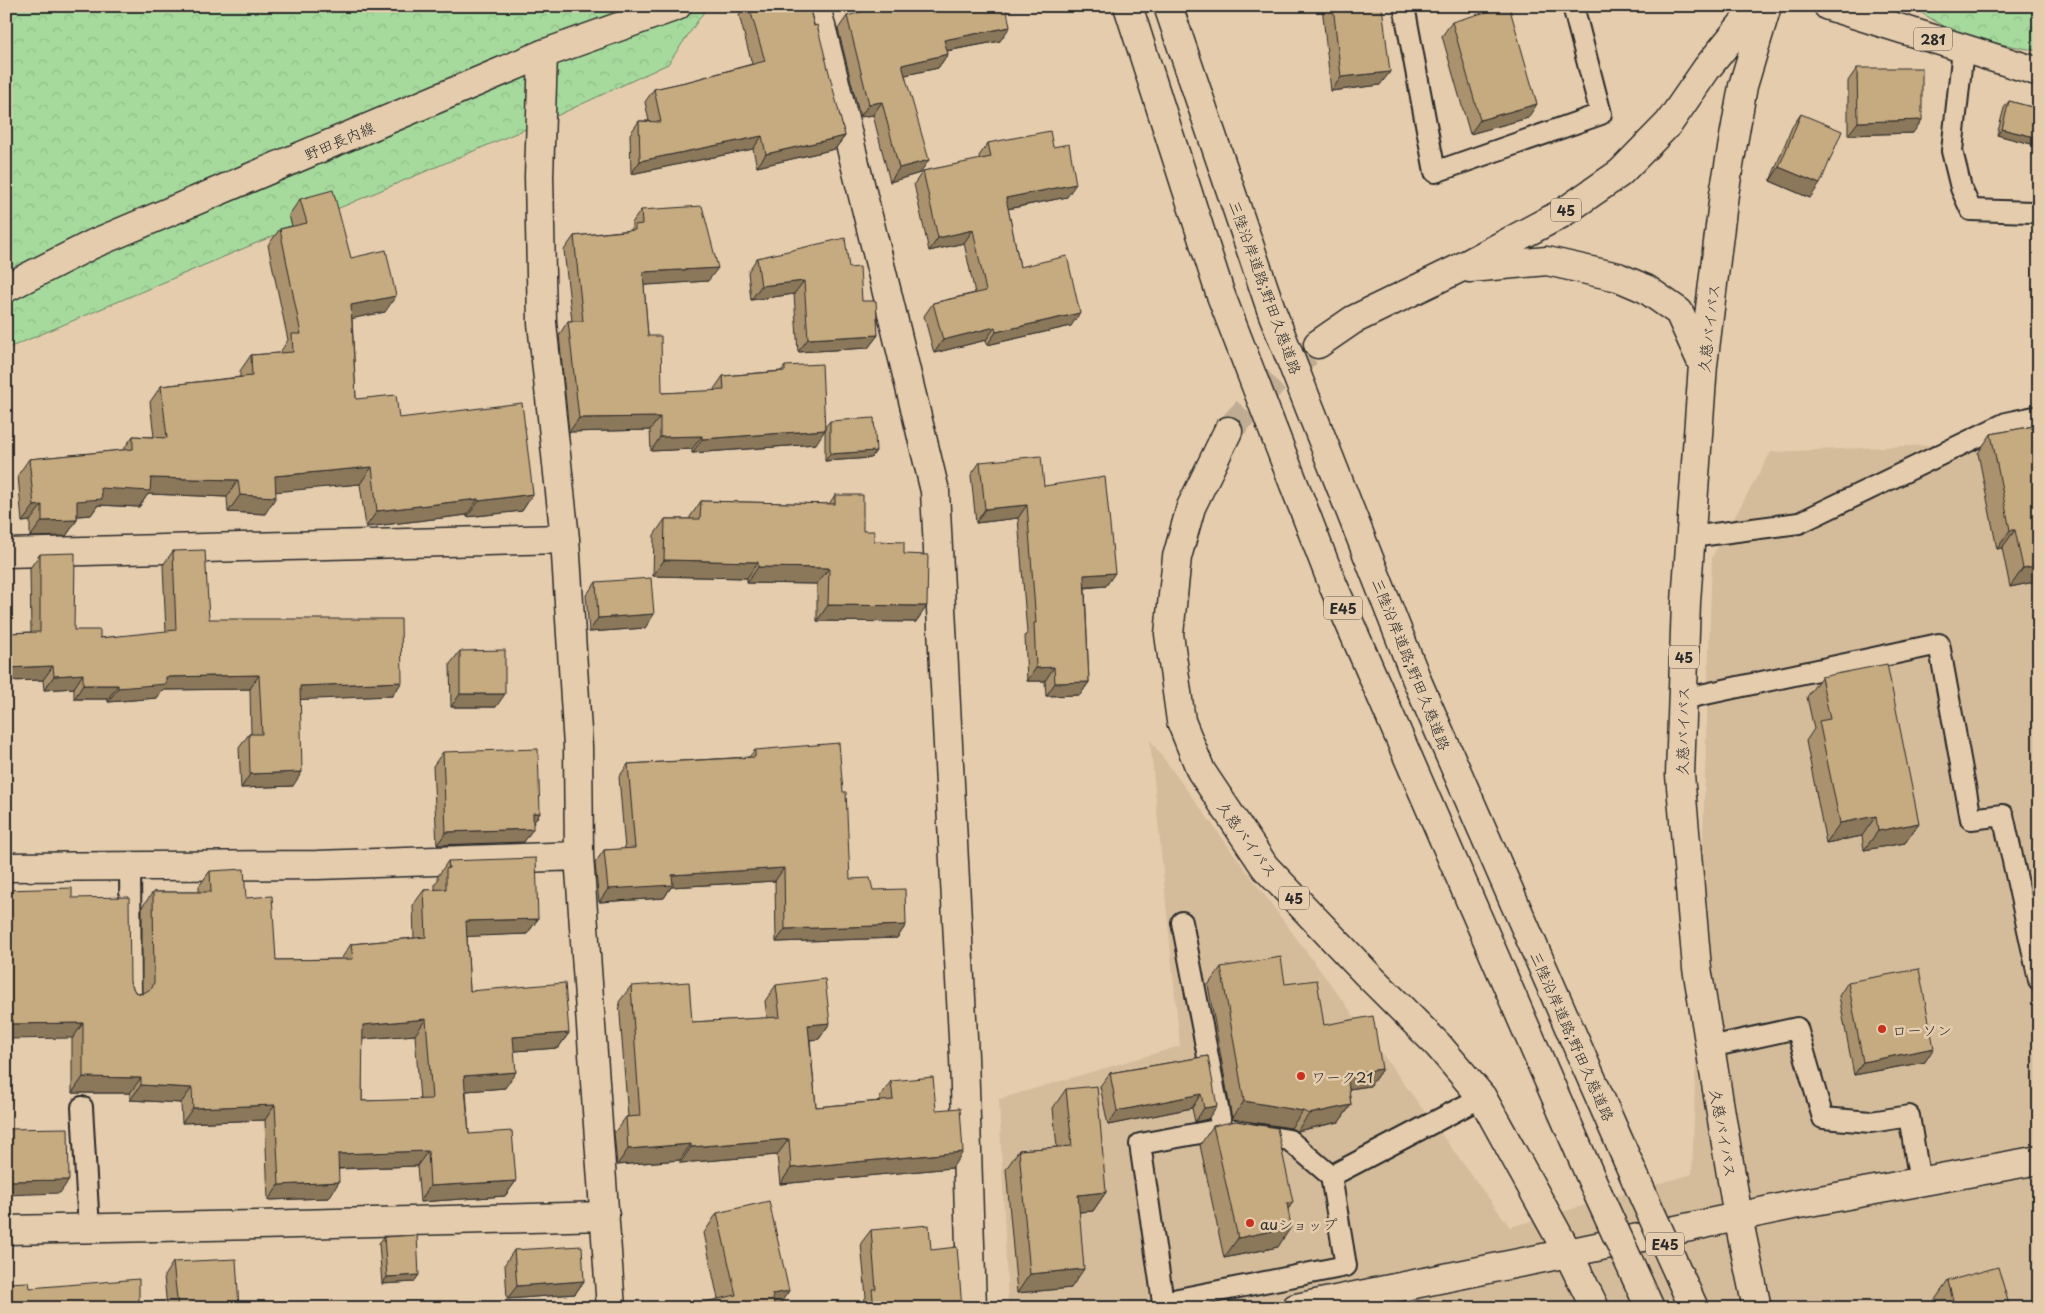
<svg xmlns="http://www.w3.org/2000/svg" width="2045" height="1314" font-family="'Playpen Sans','Klee One',sans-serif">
<defs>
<pattern id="forest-crowns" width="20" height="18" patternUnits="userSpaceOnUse" patternTransform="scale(1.25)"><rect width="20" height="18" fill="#a6da9d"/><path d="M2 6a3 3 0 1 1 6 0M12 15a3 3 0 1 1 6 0" fill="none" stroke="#8fbb87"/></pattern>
</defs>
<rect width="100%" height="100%" fill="#e4ccad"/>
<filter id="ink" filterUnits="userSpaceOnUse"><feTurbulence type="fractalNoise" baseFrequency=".02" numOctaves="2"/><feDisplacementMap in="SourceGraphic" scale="10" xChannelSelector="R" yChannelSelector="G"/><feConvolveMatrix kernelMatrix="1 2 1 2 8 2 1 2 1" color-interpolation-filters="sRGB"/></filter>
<g filter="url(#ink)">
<!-- built -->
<path fill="#d4bc9b" d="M2039,440V1308H1008L999,1099L1180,1046L1150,740L1510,1227L1692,1174L1712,557L1771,452Z"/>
<!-- forest -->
<path fill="url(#forest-crowns)" stroke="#688264" d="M6,6H708L668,64L554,117L6,349Z
M1910,6H2039V51L1962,37Z"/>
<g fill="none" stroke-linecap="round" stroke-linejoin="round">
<!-- highway-tunnel -->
<path stroke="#bfac93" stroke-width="28" stroke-dasharray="28 14" stroke-linecap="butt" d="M1228,431L1270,385L1318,344"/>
<defs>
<path id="lane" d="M1404,6L1435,172L1601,114L1573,6
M1963,49L1952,151L1961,188L1971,210L2032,212L2039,214
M1691,537L1799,523L2006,423L2039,416
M1682,699L1939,644L1971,819L2003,815L2039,980
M130,865L131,997
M1182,922L1222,1129L1140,1144L1163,1302L1346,1266L1331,1176L1482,1097
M1710,1047L1797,1028L1823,1118L1871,1122L1909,1116L1920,1182
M82,1107L89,1229
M1253,1134L1289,1140L1331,1176"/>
<path id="street" d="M816,6L890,305L935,491L964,1057L972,1308
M543,54L539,176L542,323L565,539L578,747L579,856L611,1308
M6,553L565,539
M6,867L317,865L579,856
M6,1230L258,1225L605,1216"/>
<path id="secondary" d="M6,288L93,244L543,54L677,6
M1296,1308L1568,1253L1793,1205L2039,1160"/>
<path id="highway" d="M1128,6L1220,293L1333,585L1598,1194
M1168,6L1272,312L1418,683L1636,1180
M1828,6L2039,72
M1470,268L1547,261L1618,277L1646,289L1679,312L1703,365
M1318,344L1353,320L1458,269L1561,214L1620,173L1669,123L1707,68L1757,6
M1228,431L1191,507L1177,557L1169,634L1181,721L1201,771L1265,867L1367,974L1438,1045L1482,1097L1568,1253L1595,1308
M1757,1308L1738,1217L1697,968L1680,775L1686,602L1703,365L1724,194L1743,86L1767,6"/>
</defs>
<!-- lane casing -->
<use href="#lane" stroke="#2b2b2b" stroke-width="24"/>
<!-- street casing -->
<use href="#street" stroke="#2b2b2b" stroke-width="31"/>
<!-- secondary casing -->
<use href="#secondary" stroke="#2b2b2b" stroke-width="31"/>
<!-- highway casing -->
<use href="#highway" stroke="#2b2b2b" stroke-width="31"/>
<!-- lane -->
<use href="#lane" stroke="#e4ccad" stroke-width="20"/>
<!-- street -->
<use href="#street" stroke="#e4ccad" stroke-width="28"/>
<!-- secondary -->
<use href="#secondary" stroke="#e4ccad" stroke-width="28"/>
<!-- highway -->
<use href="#highway" stroke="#e4ccad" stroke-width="28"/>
<defs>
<path id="highway-bridge" d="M1636,1180L1694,1308
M1598,1194L1650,1308"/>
</defs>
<!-- highway-bridge casing -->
<use href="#highway-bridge" stroke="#2b2b2b" stroke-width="31" stroke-linecap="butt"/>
<!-- highway-bridge -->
<use href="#highway-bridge" stroke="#e4ccad" stroke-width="28"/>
</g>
<!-- wall -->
<path fill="#aa926e" stroke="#2b2b2b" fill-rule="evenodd" d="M745,6H809L845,136L835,149L757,167L753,149L631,174L630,134L639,121H649L645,102L654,89L690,81L752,64L739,15Z
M1322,6H1382L1380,85L1331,91Z
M902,8L1000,41L947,51L948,54L938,68L905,75L920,173L890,182L873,115L860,117L838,29L847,16Z
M1452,22L1528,118L1470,134L1442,36Z
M1857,68L1913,133L1848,135V81Z
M2009,101L2039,109V141L2035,145L1997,135L2004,108Z
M1801,114L1810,198L1770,181L1792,127Z
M988,143L1053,147L1067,197L1008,209L1020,267L1071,326L987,345L986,340L934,353L924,316L933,303L975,293L964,243L929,251L914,184L923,171L980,160L979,156Z
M300,199L351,258L385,312L352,318L356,399L399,418L533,494L522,511L467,517V515L366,527L360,484L276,491L265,514L228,512L227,497L148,494L139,507L98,505L91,515L77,516V520L66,536L30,537V521L22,522L18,475L29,459L123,450L133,436L154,437L150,402L161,386L240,377V371L251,355L281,353V351L288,340L268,245L280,229L292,226L289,215Z
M641,210L708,281L644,285L648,336L662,393L714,391V389L723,376L781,371L785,366L816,444L692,453V449L651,451L650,430L569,432L559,335L568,321H572L564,250L574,236L631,230L632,229V223Z
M757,258L849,268L862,301L878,335L868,348L798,352L794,294L751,300L748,272Z
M830,421L871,458L825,461V427Z
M2039,425V581L2010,587L2002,548L1997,549L1978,453L1991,434Z
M980,462L1044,486L1106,586L1085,588L1089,682L1080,695L1046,696L1045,681H1027L1025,636L1027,633L1018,518L976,523L971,475Z
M835,495L863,531L874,541L904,554L916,622L817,621V584L747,583V578L653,576L654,535L665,519H690V517L701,501L829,504Z
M173,551L209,619L402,682L392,696L300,699L293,786L241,788L239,748L249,734H251L250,689L162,690L157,698L108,702V699H74V688L44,690L43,680L6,681V633L31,632L30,568L40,554L74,630L100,638L166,632L163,565Z
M596,582L654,614L645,628L589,632L586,595Z
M460,651L496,707H451L450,664Z
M1821,677L1919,823L1905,843L1864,850L1862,836L1826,843L1806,741L1814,729L1807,697Z
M755,750L850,879L873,890L906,925L897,938L776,942L775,881L671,887L664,898L599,902L595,863L604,850L625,849L619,777L628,764L749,757Z
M443,752L540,813L533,823L524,842L437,845L433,766Z
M448,861L538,919L527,934L467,936L470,991L569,1033L558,1048L514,1051L505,1088L466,1091L469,1134L516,1181L505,1196L420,1202L417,1166L339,1169L329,1198L268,1200L265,1120L182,1123L181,1103L130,1100V1093H72V898L130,982L135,992L142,994V907L153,892H199V886L210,871L246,898L276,960L341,959L351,944L414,938L413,905L424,890H435V884L438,880V876ZM415,1035L420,1100L362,1101V1039Z
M1221,967L1285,984L1324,1025L1382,1069L1370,1086L1349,1089L1351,1105L1339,1122L1297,1131L1291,1128L1232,1119L1208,985Z
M1848,982L1925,1062L1854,1075L1839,996Z
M776,985L830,1023L819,1039L810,1040L816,1107L880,1101V1097L891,1081L936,1110L952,1168L780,1184L777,1155L680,1163V1160L617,1165L614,1133L626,1117H628L619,1002L631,986L692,1022L767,1018L765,1001Z
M1208,1056V1119L1195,1122L1192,1108L1108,1125L1100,1086L1110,1073Z
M1066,1089L1106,1192L1093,1211L1079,1212L1071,1288L1017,1293L1006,1169L1019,1150L1057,1147L1053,1108Z
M1213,1126L1293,1202L1288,1209L1278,1247L1224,1258L1200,1145Z
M717,1213L777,1308L718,1299L704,1233Z
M871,1230L931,1250L962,1308H863L862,1303L866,1297L861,1243Z
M384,1237L414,1282L382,1284L379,1243Z
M514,1250L584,1281L575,1294L507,1299L505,1264Z
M173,1262L239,1308H167L164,1276Z
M1948,1281L2010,1308H1936L1934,1301Z"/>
<!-- shaded-wall -->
<path fill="#8b775a" stroke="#2b2b2b" d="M1010,27L1000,41L934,53L944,40Z
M948,54L938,68L892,78L902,65Z
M1390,72L1380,85L1331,91L1341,77Z
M882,102L873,115L860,117L869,104Z
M1537,104L1528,118L1470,134L1480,120Z
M1922,120L1913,133L1848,135L1858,122Z
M2002,129L2039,138V141L2035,145L1997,135Z
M762,136L753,149L631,174L640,161Z
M845,136L835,149L757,167L766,154Z
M929,160L920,173L890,182L899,168Z
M1779,167L1820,184L1810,198L1770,181Z
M1076,184L1067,197L997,211L1006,198Z
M973,230L964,243L929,251L938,238Z
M718,268L708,281L634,286L643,272Z
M804,281L794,294L751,300L761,286Z
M396,296L385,312L340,321L351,305Z
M1080,313L1071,326L987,345L996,332Z
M995,327L986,340L934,353L943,340Z
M878,335L868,348L798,352L808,339Z
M660,417L650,430L569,432L579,418Z
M825,430L816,444L692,453L702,439Z
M702,436L692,449L651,451L660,437Z
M876,451L871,458L825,461L830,454Z
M372,467L360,484L263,493L275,476Z
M151,478L238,480L227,497L148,494L139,507L98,505L91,515L66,517L77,501L101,488Z
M533,494L522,511L467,517L479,501Z
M240,495L276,497L265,514L228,512Z
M478,499L467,515L366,527L377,511Z
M42,505L30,521L22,522L34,506Z
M1027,505L1018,518L976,523L985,509Z
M77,520L66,536L30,537L42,521Z
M2010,530H2015L2002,548L1997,549Z
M664,560L758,562L747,578L653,576Z
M2039,565V581L2010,587L2023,568Z
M758,567L829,568L817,584L747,583Z
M1115,573L1106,586L1075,588L1084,575Z
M828,605L927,606L916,622L817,621Z
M654,614L645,628L589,632L598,618Z
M53,666L43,680L6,681V668Z
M1054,667L1045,681H1027L1036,668Z
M83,674L74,688L44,690L54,676Z
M259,675L250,689L162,690L157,698L108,702L118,688L166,677Z
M402,682L392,696L290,700L300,686Z
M1089,682L1080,695L1046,696L1055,683Z
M83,685H118L108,699H74Z
M460,694H505L496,707H451Z
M302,772L293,786L241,788L250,774Z
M533,813H540L531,827Z
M1876,816L1862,836L1826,843L1840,823Z
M1919,823L1905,843L1864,850L1878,831Z
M533,829L524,842L437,845L446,832Z
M784,868L775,881L671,887L664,898L599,902L608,889L672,875Z
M538,919L527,934L456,937L466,921Z
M906,925L897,938L776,942L785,929Z
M426,1019L415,1035L352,1040L363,1025Z
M83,1023L73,1038L6,1039V1024Z
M830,1023L819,1039L797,1041L808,1025Z
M569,1033L558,1048L502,1052L513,1037Z
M1934,1048L1925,1062L1854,1075L1863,1062Z
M1382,1069L1370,1086L1335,1091L1347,1074Z
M516,1072L505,1088L454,1092L464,1076Z
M83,1077L141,1078L130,1093H72Z
M141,1085L192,1088L181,1103L130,1100Z
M1201,1094L1192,1108L1108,1125L1117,1111Z
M1244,1101L1303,1111L1291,1128L1232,1119Z
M275,1105L265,1120L182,1123L193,1108Z
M1351,1105L1339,1122L1297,1131L1309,1114Z
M1217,1106L1208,1119L1195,1122L1204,1108Z
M789,1139L777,1155L680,1163L691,1147Z
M691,1144L680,1160L617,1165L628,1149Z
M428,1151L417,1166L327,1169L338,1154Z
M963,1152L952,1168L780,1184L791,1168Z
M69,1180L60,1193L6,1195V1181Z
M516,1181L505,1196L420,1202L430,1186Z
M339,1182L329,1198L268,1200L279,1185Z
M1106,1192L1093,1211L1065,1213L1078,1195Z
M1293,1202L1280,1221L1287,1203Z
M1291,1227L1278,1247L1224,1258L1238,1238Z
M1084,1269L1071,1288L1017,1293L1030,1274Z
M419,1275L414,1282L382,1284L387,1277Z
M584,1281L575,1294L507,1299L517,1286Z
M789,1291L777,1308H762L772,1294Z"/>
<!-- building -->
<path fill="#c6aa80" stroke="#2b2b2b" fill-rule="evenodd" d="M749,6H809L814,26L817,25L845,136L766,154L762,136L640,161L639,121L661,122L654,89L690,81L765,61Z
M880,6H901L902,8L913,6H1006L1010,27L944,40L948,54L902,65L929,160L899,168L882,102L869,104L847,16Z
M1333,6H1382L1390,72L1341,77Z
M1506,6H1509L1537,104L1480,120L1452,22Z
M1857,68H1922V120L1858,122Z
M2009,101L2039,109V138L2002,129Z
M1801,114L1842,131L1820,184L1779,167Z
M1050,131L1053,147L1069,144L1076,184L1006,198L1020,267L1067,256L1080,313L996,332L995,327L943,340L933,303L986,291L973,230L938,238L923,171L991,157L988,143Z
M333,190L351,258L386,250L396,296L351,305L356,399L396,395L399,418L522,403L533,494L479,501L478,499L377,511L372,467L275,476L276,497L240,495L238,480L151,478L150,491L101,488L102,499L77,501V520L42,521V505L34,506L29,459L133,449V436L167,438L161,386L252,376L251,355L293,352L292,334H301L280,229L307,223L300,199Z
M702,206L718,268L643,272L648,336H661L662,393L724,390L723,376L785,371V366L822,364L825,430L702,439V436L660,437V417L579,418L568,321H583L574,236L635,230V225L642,224L641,210Z
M845,238L849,268L860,267L862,301H876L878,335L808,339L804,281L761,286L757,258Z
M874,418L876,451L830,454V421Z
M2039,425V565L2023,568L2015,530H2010L1991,434Z
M1041,456L1044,486L1105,477L1115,573L1084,575L1089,682L1055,683L1054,667L1036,668L1034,623H1036L1027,505L985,509L980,462Z
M835,495H863V531H874V541L904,542V554L928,555L927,606L828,605L829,568L758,567V562L664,560L665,519H700L701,501L835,504Z
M205,550L209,619H401L402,682L300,686L302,772L250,774L249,734H262L259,675L166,677V684L118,688V685H83V674L54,676L53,666L6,668V633L40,632V554L75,553L74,630H100V638L176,630L173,551Z
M651,578L654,614L598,618L596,582Z
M505,650V694H460V651Z
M1887,664L1919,823L1878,831L1876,816L1840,823L1819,721L1830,719L1821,677Z
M839,743L843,792H846L850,879L870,878L873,890L905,889L906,925L785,929L784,868L672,875L673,885L608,889L604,850L635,848L628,764L755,757V750Z
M538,749L540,813H533V829L446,832L443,752Z
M536,858L538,919L466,921L470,991L565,983L569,1033L513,1037L516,1072L464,1076L469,1134L512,1131L516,1181L430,1186L428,1151L338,1154L339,1182L279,1185L275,1105L193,1108L192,1088L141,1085V1078L83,1077V1023L6,1024V890L72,888V898L129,897L130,982L135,992L142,994L152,988L154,982L153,892H211L210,871L244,869L246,898L272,896L276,960L353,959L351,944L426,937L424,890L446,889V869L449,868L448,861ZM426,1019L432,1099L362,1101L363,1025Z
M1281,957L1285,984L1317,980L1324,1025L1373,1016L1382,1069L1347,1074L1351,1105L1309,1114L1303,1111L1244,1101L1221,967Z
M1919,969L1934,1048L1863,1062L1848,982Z
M825,979L830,1023L808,1025L816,1107L893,1100L891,1081L933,1077L936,1110L960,1108L963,1152L791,1168L789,1139L691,1147V1144L628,1149L626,1117L640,1116L631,986L689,982L692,1022L780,1017L776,985Z
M1208,1056L1217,1106L1204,1108L1201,1094L1117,1111L1110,1073Z
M1097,1086L1106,1192L1078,1195L1084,1269L1030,1274L1019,1150L1072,1146L1066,1089Z
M1236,1121L1277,1128L1293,1202L1287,1203L1291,1227L1238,1238L1213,1126Z
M68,1128L69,1180L6,1181V1129Z
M769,1201L789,1291L772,1294L775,1308H679L736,1295L717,1213Z
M929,1225L931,1250L957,1247L962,1308H874L872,1289H876L871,1230Z
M417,1235L419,1275L387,1277L384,1237Z
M582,1246L584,1281L517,1286L514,1250Z
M236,1259L239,1308H178L173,1262Z
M1998,1267L2010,1308H1955L1948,1281Z
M139,1279V1308H6V1283L29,1282L30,1288Z"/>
</g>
<!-- markers -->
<g fill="#c8321e" stroke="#e4ccad" stroke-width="2">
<circle cx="1882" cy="1029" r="5"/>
<circle cx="1301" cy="1076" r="5"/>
<circle cx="1250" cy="1223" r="5"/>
</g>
<g text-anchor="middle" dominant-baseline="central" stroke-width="5" stroke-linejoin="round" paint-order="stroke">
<!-- shield labels -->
<g fill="#e4ccad" stroke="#625b52" stroke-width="1">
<rect x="1914" y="27.5" width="38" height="23" rx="4"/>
<rect x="1551" y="198.5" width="30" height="23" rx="4"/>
<rect x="1324" y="596.5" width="38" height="23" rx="4"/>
<rect x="1669" y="645.5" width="30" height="23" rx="4"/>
<rect x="1279" y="886.5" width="30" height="23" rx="4"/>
<rect x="1646" y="1232.5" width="38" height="23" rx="4"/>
</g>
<g font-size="14" font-weight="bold" fill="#2b2b2b">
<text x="1933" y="39">281</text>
<text x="1566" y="210">45</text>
<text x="1343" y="608">E45</text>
<text x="1684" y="657">45</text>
<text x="1294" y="898">45</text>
<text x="1665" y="1244">E45</text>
</g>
<!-- street labels -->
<g font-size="15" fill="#2b2b2b" stroke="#e4ccad">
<text transform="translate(339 140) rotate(-23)">野田長内線</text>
<text transform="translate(1266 287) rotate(70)">三陸沿岸道路;野田久慈道路</text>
<text transform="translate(1708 328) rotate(-83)">久慈バイパス</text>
<text transform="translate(1412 664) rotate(68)">三陸沿岸道路;野田久慈道路</text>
<text transform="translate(1682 731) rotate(-89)">久慈バイパス</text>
<text transform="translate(1248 839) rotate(54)">久慈バイパス</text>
<text transform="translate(1573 1036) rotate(66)">三陸沿岸道路;野田久慈道路</text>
<text transform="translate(1724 1133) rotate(80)">久慈バイパス</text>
</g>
<!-- poi labels -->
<g font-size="15" fill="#2b2b2b" stroke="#e4ccad" text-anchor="start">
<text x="1892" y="1029">ローソン</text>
<text x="1311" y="1076">ワーク21</text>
<text x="1260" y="1223">auショップ</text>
</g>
</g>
<!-- margin -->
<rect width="2045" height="1314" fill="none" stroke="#e4ccad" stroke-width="25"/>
<rect x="12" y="12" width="2020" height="1289" fill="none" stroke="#2b2b2b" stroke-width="2" filter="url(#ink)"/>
</svg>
